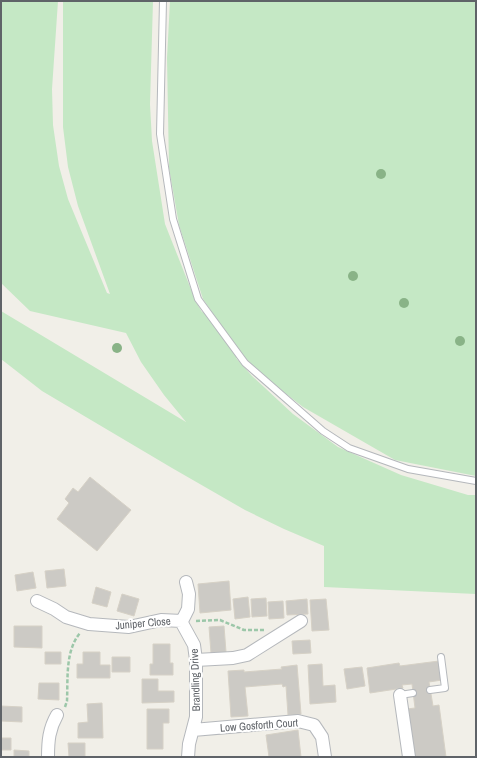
<svg xmlns="http://www.w3.org/2000/svg" width="477" height="758" font-family="'Archivo Narrow',sans-serif">
<rect width="100%" height="100%" fill="#f1efe8"/>
<!-- green -->
<path fill="#c5e8c5" d="M1,1H58L52,89L53,125L59,166L68,199L107,293L110,294L78,206L68,167L63,127V1H153L150,104L152,141L165,224L196,302L202,312L214,315L203,299L179,225L169,168L167,58L170,1H476V476L395,460L303,407L241,359L236,358L252,376L293,414L338,447L401,475L468,495H476V594L324,587V546L284,529L245,510L172,468L42,391L1,359V311L186,422L164,395L141,362L126,333L30,311L1,283Z"/>
<!-- building -->
<path fill="#cccac5" stroke="#d6d1c6" d="M90,477L131,510L97,551L57,519L69,503L65,499L73,488L78,492Z
M64,569L66,586L47,588L45,571Z
M33,572L36,588L17,591L15,575Z
M229,581L231,610L200,613L198,584Z
M96,587L111,592L107,607L92,603Z
M122,594L139,599L134,616L117,611Z
M248,597L250,617L235,619L233,599Z
M266,598L267,616L252,617L251,599Z
M307,599L308,614L287,615L286,601Z
M326,599L329,630L312,631L310,600Z
M283,601L284,618L269,619L268,602Z
M14,626H42V648L14,647Z
M224,626L226,652L211,653L209,627Z
M310,640L311,653L293,654L292,641Z
M153,644H170V663H173V675H150V664H153Z
M45,652H61V664H45Z
M83,652H100V665H110V678H77V664H83Z
M112,657H130V672H112Z
M439,661L442,680L429,682L433,706L439,705L446,757H413L407,709L415,708L412,684L402,685L403,688L370,693L367,668L399,663L400,666Z
M322,664L323,686L335,685L336,702L310,704L308,665Z
M297,665L301,714L288,715L286,686L283,687L282,684L245,687L248,716L231,717L228,671L244,670V672L282,669L281,667Z
M362,667L365,686L347,689L344,669Z
M142,679H158V691H174V702L142,703Z
M39,683H59V700L38,699Z
M102,703L103,738H78V723L88,722L87,704Z
M1,706L22,707V722L1,721Z
M147,709H169V723H163V749H147Z
M298,730L301,757H269L266,735Z
M1,738H11V750H1Z
M68,743H85V757H69Z
M14,750L29,751V757H14Z"/>
<g fill="none" stroke-linecap="round" stroke-linejoin="round">
<defs>
<path id="lane" d="M163,1L160,134L173,219L198,299L245,363L323,431L349,448L408,469L476,481
M430,690L445,688L441,657
M400,695L413,693"/>
<path id="street" d="M186,582L189,594L188,609L182,621L183,625L194,645L196,660V717L189,744L188,757
M37,601L54,609L66,617L89,624L129,627L161,620L182,621
M196,660L233,658L247,655L301,621
M400,695L409,757
M193,730L298,721L314,725L322,737L325,757
M48,757C48,741 49,729 57,715"/>
</defs>
<!-- lane casing -->
<use href="#lane" stroke="#b5b8bc" stroke-width="8"/>
<!-- street casing -->
<use href="#street" stroke="#b5b8bc" stroke-width="14"/>
<!-- path -->
<path stroke="#9cc7a9" stroke-width="2.5" stroke-dasharray="4 2" stroke-linecap="butt" d="M196,621L220,620L244,630H264
M65,707L67,701C68,679 65,651 80,633"/>
<!-- lane -->
<use href="#lane" stroke="#fff" stroke-width="6"/>
<!-- street -->
<use href="#street" stroke="#fff" stroke-width="12"/>
</g>
<!-- trees -->
<g fill="#89b387">
<circle cx="381" cy="174" r="5"/>
<circle cx="353" cy="276" r="5"/>
<circle cx="404" cy="303" r="5"/>
<circle cx="460" cy="341" r="5"/>
<circle cx="117" cy="348" r="5"/>
</g>
<g text-anchor="middle" dominant-baseline="central" stroke-width="4" stroke-linejoin="round" paint-order="stroke">
<!-- street labels -->
<g font-size="11" fill="#5f6368" stroke="#fff">
<text transform="translate(143 623) rotate(-5)">Juniper Close</text>
<text transform="translate(195 680) rotate(-92)">Brandling Drive</text>
<text transform="translate(259 725) rotate(-4)">Low Gosforth Court</text>
</g>
</g>
<!-- border -->
<rect width="477" height="758" fill="none" stroke="#5f6368" stroke-width="4"/>
</svg>
